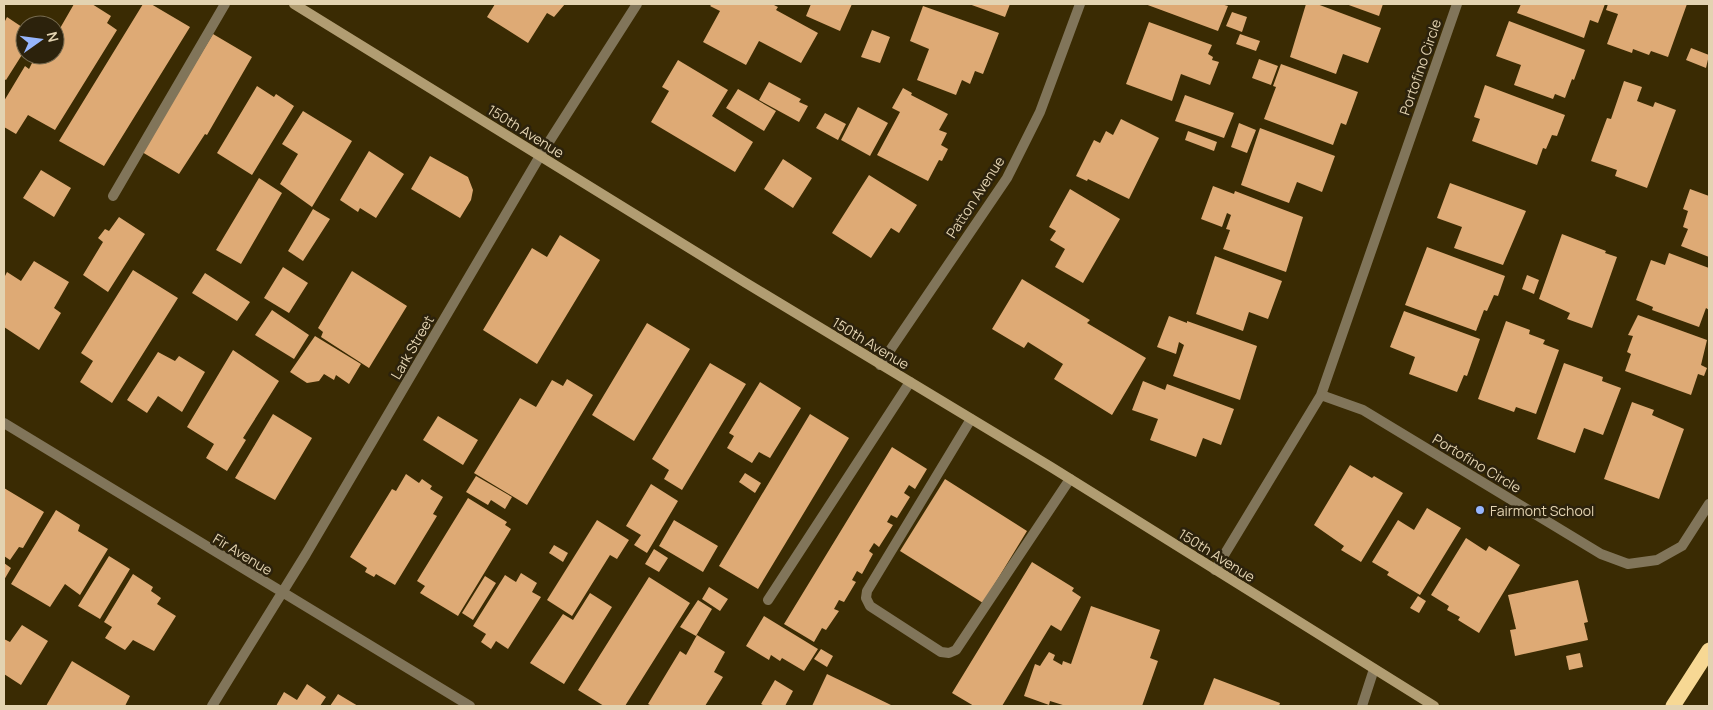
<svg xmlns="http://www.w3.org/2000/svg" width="1713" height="710" font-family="Manrope,sans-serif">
<rect width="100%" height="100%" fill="#3a2b03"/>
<!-- building -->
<path fill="#deaa75" d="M74,4H92L111,16L107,23L117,30L55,130L28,115L16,134L4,127V101L25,66L29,69L34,59L40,63L44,55H55V37Z
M143,4H151L190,27L104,166L59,141Z
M495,4H565L554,17L547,13L528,43L487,17Z
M712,4H772L778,7L776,10L818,33L801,63L759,41L746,65L703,42L720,11L710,6Z
M811,4H852L840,31L806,16Z
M969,4H1010L1005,17Z
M1145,4H1221L1228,6L1218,31Z
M1306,4H1317L1381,28L1368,63L1343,54L1336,74L1290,57Z
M1346,4H1383L1379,16Z
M1521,4H1605L1598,23L1590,20L1584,38L1517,13Z
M1608,4H1687L1668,57L1651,51L1649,55L1633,49L1632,53L1607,44L1618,14L1606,10Z
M923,6L999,33L983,74L975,71L970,84L962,80L956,95L917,80L929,49L910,41Z
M1232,12L1247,17L1242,32L1226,26Z
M7,17L25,29V50L6,80L4,79V23Z
M1509,21L1585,50L1574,80L1572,79L1565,98L1555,94L1553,99L1514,85L1521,65L1496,56Z
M1149,22L1212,45L1208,54L1213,57L1212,60L1219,62L1210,85L1181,74L1172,101L1126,84Z
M872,30L890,37L880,63L861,57Z
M213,34L252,57L207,135L205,134L179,174L142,152Z
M1240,34L1260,41L1256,51L1236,44Z
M1691,48L1709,55L1706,68L1686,60Z
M1259,59L1278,66L1271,85L1252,78Z
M678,60L728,90L712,116L753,142L735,172L651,122L669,91L662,87Z
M1281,64L1358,92L1346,125L1341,123L1333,145L1264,119L1276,87L1273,86Z
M1624,81L1642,87L1637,101L1653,107L1655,102L1676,110L1647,188L1615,176L1617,170L1591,161L1607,118L1611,119Z
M769,82L801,99L799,102L808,106L799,122L759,100Z
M1485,85L1565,115L1557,136L1552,135L1546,149L1543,148L1537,165L1472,141L1480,119L1474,117Z
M257,86L274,97L276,94L294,106L252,175L217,153Z
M903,88L912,93L911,95L948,114L939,130L947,133L941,145L948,149L942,161L939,160L928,181L877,155L900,112L892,108Z
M738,89L776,111L764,131L726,108Z
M1185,95L1234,113L1224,138L1175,121Z
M858,107L888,123L870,156L841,140Z
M303,111L352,141L312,207L280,184L298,154L282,144Z
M825,113L846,124L838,140L816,128Z
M1121,119L1159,138L1129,199L1088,179L1087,181L1076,176L1094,140L1100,143L1106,131L1113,135Z
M1239,123L1256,130L1247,153L1231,147Z
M1260,128L1335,156L1322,192L1297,182L1289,203L1241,185Z
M1188,131L1217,142L1214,151L1185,140Z
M369,151L404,174L376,218L360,208L358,212L340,200Z
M430,156L468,177L473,190L471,200L460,218L411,189Z
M783,159L812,178L793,208L764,189Z
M41,170L71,188L54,217L23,198Z
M869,175L917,205L899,233L891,228L871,258L832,233Z
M259,178L282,193L241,264L216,250Z
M1450,183L1526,211L1503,265L1454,248L1462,227L1437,218Z
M1213,186L1234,194L1235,191L1303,217L1286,272L1223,249L1230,230L1226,229L1231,215L1227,213L1222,227L1201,219Z
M1070,189L1120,219L1083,283L1055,267L1065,249L1050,240L1056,231L1049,227Z
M1690,189L1709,196V257L1681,246L1688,229L1683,227L1688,211L1683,209Z
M313,209L330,219L303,261L288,251Z
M119,217L145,234L108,292L83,275L103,242L98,238L105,229L109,231Z
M1562,234L1606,251L1605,253L1617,257L1592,328L1567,319L1570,313L1539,299Z
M560,235L600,260L537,364L483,330L532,248L547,257Z
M1427,247L1505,276L1498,296L1494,295L1487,311L1484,310L1476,331L1405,305Z
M1669,253L1709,268V310L1706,308L1699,327L1652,310L1653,307L1636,300L1651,260L1665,265Z
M1215,256L1282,281L1268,319L1249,312L1243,331L1196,314Z
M34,261L69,282L54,308L61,313L39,350L4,327V278L7,272L21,281Z
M283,267L308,283L289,313L264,298Z
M133,270L178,298L112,403L80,382L93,361L81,353Z
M352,271L407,306L369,368L321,337L323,332L318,328Z
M205,273L250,302L237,321L192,293Z
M1527,275L1539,280L1534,294L1522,289Z
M1022,279L1090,320L1087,323L1146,358L1112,415L1054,379L1063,364L1028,342L1024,348L992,329Z
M272,310L309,335L294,359L255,335Z
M1404,311L1480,339L1467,376L1464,375L1457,392L1409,374L1415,357L1390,347Z
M1638,315L1707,340L1701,365L1707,368L1704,376L1698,374L1691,395L1625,371L1631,354L1627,352L1633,336L1628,335Z
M1169,316L1187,323V321L1257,346L1240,400L1173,376L1184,345L1179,342L1176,354L1157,347Z
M1506,321L1530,330L1529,334L1545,340L1543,344L1559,350L1536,414L1516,407L1514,412L1478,399Z
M647,323L690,349L634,441L592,415Z
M315,336L361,364L349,384L336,375L334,380L324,374L319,381L307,383L290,372Z
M233,350L279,381L243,438L246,440L227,471L206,458L214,444L187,427Z
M158,352L175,361L179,356L205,372L182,412L158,396L147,413L127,400Z
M710,363L746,384L682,490L664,479L669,470L652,459Z
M1564,363L1603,377L1602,381L1621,388L1603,435L1584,428L1575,453L1537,439Z
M567,379L593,395L527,505L474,473L520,398L536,407L552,380L563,386Z
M1143,381L1165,390L1167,384L1234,409L1221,445L1203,438L1196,457L1150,440L1158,419L1132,410Z
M760,382L801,408L770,458L759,452L752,463L727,448L734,436L729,433Z
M1632,402L1654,410L1652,415L1684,429L1659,499L1604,479Z
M273,414L312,438L275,500L235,478Z
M810,414L849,438L758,589L719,566Z
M438,416L478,440L463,465L423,440Z
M892,447L927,469L915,489L909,485L904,493L910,497L897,518L891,515L887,522L893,525L879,547L874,543L869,551L873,554L862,574L857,571L852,580L856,582L844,602L839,600L834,609L839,611L826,630L822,628L814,642L784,624Z
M1350,465L1372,478L1374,476L1403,493L1361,562L1341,550L1344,546L1314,525Z
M745,473L761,483L755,493L739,482Z
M406,474L419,483L422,479L432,486L430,489L443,497L433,514L437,516L395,585L376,574L374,577L365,572L367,568L350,557L392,489L396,491Z
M476,476L512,497L505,509L491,500L488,505L466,492Z
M945,479L1027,531L983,603L900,551Z
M651,484L678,501L647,553L634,545L641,535L626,526Z
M4,488L44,512L23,548L19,547L10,560L4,556Z
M468,498L507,522L505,525L511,529L458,616L420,593L425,586L417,581Z
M1427,508L1461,528L1420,595L1387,575L1389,572L1372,562L1398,520L1414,530Z
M56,510L80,525L78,531L108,549L80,595L65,584L50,607L11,584Z
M597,520L629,540L617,559L610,555L572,616L547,600Z
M674,520L718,546L703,572L659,546Z
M1466,538L1486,551L1489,546L1520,565L1479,633L1458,620L1460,617L1447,610L1449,606L1431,595Z
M554,545L568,553L563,562L549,553Z
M654,549L668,558L659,572L645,564Z
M109,556L130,569L100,619L78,606Z
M1032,562L1074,588L1072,591L1081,597L1061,631L1051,625L1002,706H974L952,693Z
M4,563L11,568L4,580Z
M521,573L537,583L532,592L541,597L508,649L496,641L491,649L481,642L486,634L473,626L505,575L516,582Z
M133,574L153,587L151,591L161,598L157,604L176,616L154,651L133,640L125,650L105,638L112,627L104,622Z
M485,576L496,583L473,620L462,613Z
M649,577L690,603L625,706H604L578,690Z
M1578,580L1588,622L1584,623L1588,640L1515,656L1510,630L1516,629L1508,595Z
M709,587L728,599L720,611L702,599Z
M590,593L612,607L564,684L530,663L563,614L573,620Z
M1418,596L1426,601L1419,613L1410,608Z
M698,600L712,609L696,636L680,627Z
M1091,606L1160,630L1150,658L1158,661L1142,706H1066L1050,701L1049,705L1024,696L1035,664L1040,666L1049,652L1055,655L1053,660L1062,665L1063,661L1071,664Z
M764,616L818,649L804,671L782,658L780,661L771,655L769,660L746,646Z
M22,625L48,641L21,685L4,674V639L10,642Z
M697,635L725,652L714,672L723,677L705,706H652L648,704L680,651L686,655Z
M821,649L833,656L827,667L814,659Z
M1580,653L1583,667L1569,670L1566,656Z
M72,661L130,696L125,706H46Z
M827,674L891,705V706H812Z
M1214,678L1280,703L1279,706H1203Z
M775,680L793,691L785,706H765L761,704Z
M307,684L326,697L320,706H276L284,692L297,700Z
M338,694L358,706H330Z"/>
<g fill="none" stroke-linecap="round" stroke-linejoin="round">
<!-- lane -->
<path stroke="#81755a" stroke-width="10" d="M113,196L225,4
M971,419L867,591L866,598L870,606L941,652L949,653L956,650L1070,479
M768,600L910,382
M1362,706L1374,669"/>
<!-- street -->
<path stroke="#81755a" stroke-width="10" d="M1457,4L1321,395L1363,410L1601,554L1628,564L1657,560L1682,546L1709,504
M880,365L1007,178L1040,112L1080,4
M4,423L470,706
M1215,570L1321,395
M212,706L306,554L540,156L637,4"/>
<!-- secondary -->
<path stroke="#b19d72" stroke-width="10" d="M294,4L746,283L1051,467L1434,706"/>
<!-- highway -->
<path stroke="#f7d894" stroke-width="15" d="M1673,706L1709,650"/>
</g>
<!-- markers -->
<circle fill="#97b6fd" stroke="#2c220c" stroke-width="2" cx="1480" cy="510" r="5"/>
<g text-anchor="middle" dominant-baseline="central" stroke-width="5" stroke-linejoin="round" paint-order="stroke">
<!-- street labels -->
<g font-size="14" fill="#e3d3b1" stroke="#2c220c">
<text transform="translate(1420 67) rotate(-71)">Portofino Circle</text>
<text transform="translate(526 131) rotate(32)">150th Avenue</text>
<text transform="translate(975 197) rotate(-57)">Patton Avenue</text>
<text transform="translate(871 343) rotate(31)">150th Avenue</text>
<text transform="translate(412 347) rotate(-60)">Lark Street</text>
<text transform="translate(1477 463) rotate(31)">Portofino Circle</text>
<text transform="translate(243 554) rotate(31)">Fir Avenue</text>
<text transform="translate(1217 555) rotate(32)">150th Avenue</text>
</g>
<!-- poi labels -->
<g font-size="14" fill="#e3d3b1" stroke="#2c220c" text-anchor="start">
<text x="1490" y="510">Fairmont School</text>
</g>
</g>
<!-- border -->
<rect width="1713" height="710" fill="none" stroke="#e3d3b1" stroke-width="10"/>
<!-- north arrow -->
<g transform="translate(40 40) rotate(76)"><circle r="24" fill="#2c220c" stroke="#75694e"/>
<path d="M0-4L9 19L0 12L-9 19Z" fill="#97b6fd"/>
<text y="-8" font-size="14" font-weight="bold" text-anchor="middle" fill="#e3d3b1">N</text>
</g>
</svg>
